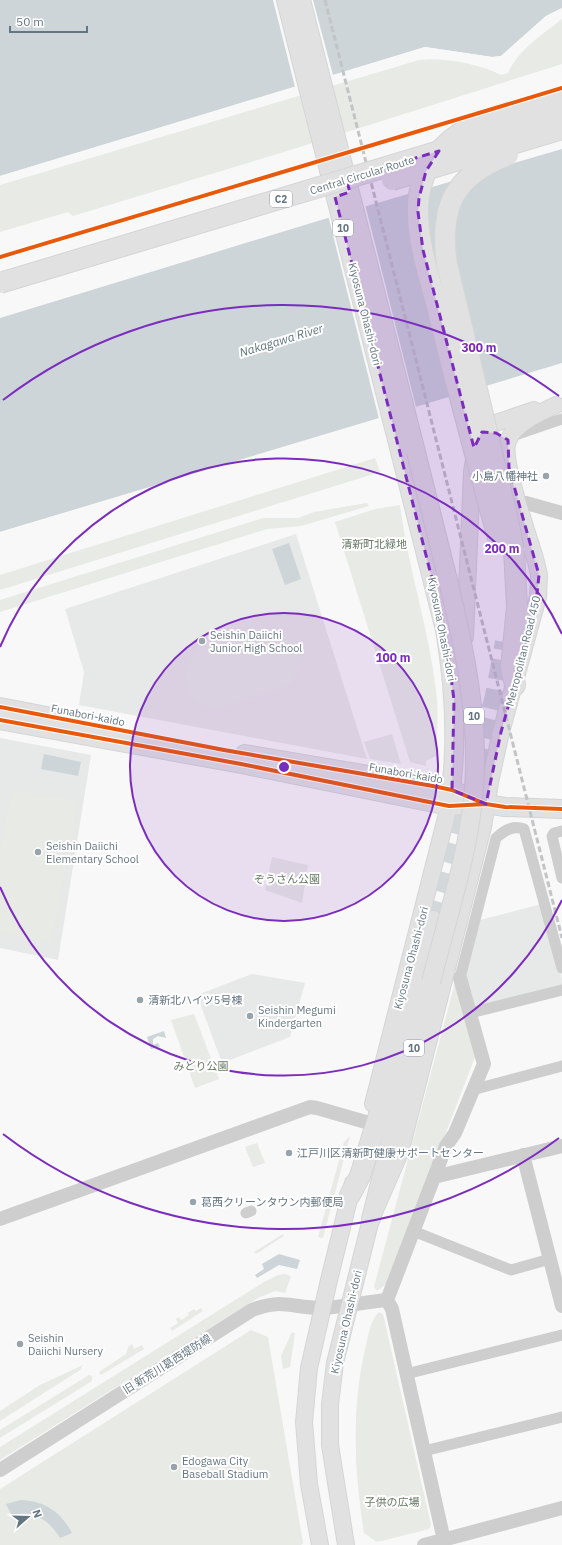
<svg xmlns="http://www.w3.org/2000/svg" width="562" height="1545" font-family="'IBM Plex Sans','Noto Sans JP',sans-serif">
<rect width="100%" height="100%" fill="#f8f8f8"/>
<!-- built -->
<path fill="#e7e8e8" d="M296,534L367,759L79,705L84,672L65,609Z
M0,738L91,755L58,960L0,948Z
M542,904L562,979V986L473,1008L464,977L480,920Z
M252,974L305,983L290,1037L222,1063L197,995Z"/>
<!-- green -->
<path fill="#e7eae5" d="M562,19V64L287,151L73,216L68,212L0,232V185L419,60C443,57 479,64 501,75L508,73C519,49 542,35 562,19Z
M375,458L380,472L0,590V575Z
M367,503L369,506L301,526L267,529L0,612V600L263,518H298L314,512Z
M400,505C408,568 429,629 436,691C439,713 437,734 436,756L426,761V766L410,762L335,522L375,509Z
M268,628C300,635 312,662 287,686C271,691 254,696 238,702C232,704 224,708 218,708C184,710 174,665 202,648C213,641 253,631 268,628Z
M392,734L401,764L370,759L364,742Z
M12,789L78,802L51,942L0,932V850Z
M272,857L308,865L302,903L265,890Z
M456,979L477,1052L388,1283L377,1291L374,1287Z
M194,1014L219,1079L195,1088L171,1020Z
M350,1136L323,1238L318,1237L344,1142Z
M257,1143L265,1163L253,1167L245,1147Z
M283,1234L284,1236L256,1254L254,1252Z
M286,1274L291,1277L285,1293L275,1291L258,1298L0,1460V1447L264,1282L278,1275Z
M201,1308L203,1311L172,1331L170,1328L178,1323L176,1319L179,1317L181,1320L189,1315L188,1313L194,1309L196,1311Z
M379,1312L383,1314L431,1525L429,1529L377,1542L364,1533C354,1470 351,1408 366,1345C369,1333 370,1321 379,1312Z
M251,1330L268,1337L303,1543L301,1545H0V1489Z
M292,1332L295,1333L290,1367L283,1369L281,1356Z
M132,1344L134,1349L142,1345L144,1349L101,1375L99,1372L126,1354L128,1347Z
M83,1365L80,1370L0,1421V1411L40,1385Z
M89,1375L92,1376V1381L0,1438V1430Z"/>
<!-- water -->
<path fill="#cdd5d8" d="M0,0H562V8L546,16L501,56L492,57L425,47L0,176Z
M562,149V363L0,532V318L367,206Z
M289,543L301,579L285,585L272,549Z
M44,754L81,762L78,776L41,769Z
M164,1031L166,1038L158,1036L153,1039V1045L158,1043L160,1047L151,1049L147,1037Z
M279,1254L300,1260L297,1269L279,1265L257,1278L255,1275L264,1269L262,1264Z
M21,1500C45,1501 61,1512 72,1533L60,1538C49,1520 32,1508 12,1516L6,1504Z"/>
<!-- pier -->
<path fill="#f8f8f8" d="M273,0H313L333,75L425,47L492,57L501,56L546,16L562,8V10L547,17L501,58L492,59L425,49L0,178V176L295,87Z
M365,204L416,407L449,397L450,399L0,534V532L379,419L328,215Z"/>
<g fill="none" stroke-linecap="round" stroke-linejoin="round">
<!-- motorway-tunnel -->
<path stroke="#d3d8da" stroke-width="20" stroke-dasharray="20 10" stroke-linecap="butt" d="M476,767L495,696L505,642
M433,921L468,796"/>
<defs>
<path id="secondary" d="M465,637L472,472L477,441L482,432L493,424L534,410
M373,1104L449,806
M320,1545L309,1484L304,1422L309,1368L329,1280L353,1183
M346,1545L330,1445V1404L335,1363L371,1219L400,1153L483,827L490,782L501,732L538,597L539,575L536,562C530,539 500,459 508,441C515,423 540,413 556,405"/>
<path id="primary" d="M286,0L445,630C455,688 458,747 449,806
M301,0L416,452
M0,707L57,718
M0,720L241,764L449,806L486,804L505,807L562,809
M245,754L433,786L462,794
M371,1219L431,982"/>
<path id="motorway" d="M514,550L517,607L511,667L515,685
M350,1195L360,1176L407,1024L433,921"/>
</defs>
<!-- secondary casing -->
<use href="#secondary" stroke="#d4d5d6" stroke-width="18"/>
<!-- primary casing -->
<use href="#primary" stroke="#d4d5d6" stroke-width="20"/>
<!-- motorway casing -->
<use href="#motorway" stroke="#d4d5d5" stroke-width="22"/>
<!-- minor -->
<path stroke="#cececf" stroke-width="11" d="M512,436L562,419
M562,831L554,833L552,836L562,878
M460,978L496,838C505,830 513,825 524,829L562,968
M470,1013L562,990
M472,1090L562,1066
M246,1213L251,1211
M413,1231L511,1270L550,1259
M406,1374L562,1335
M424,1451L562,1417"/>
<!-- tertiary -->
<path stroke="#cececf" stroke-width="14" d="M519,504L526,503L562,513
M523,1155L562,1306
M434,1177L562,1146
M0,1219L310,1107L317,1108L383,1127
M387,1300L392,1309L445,1545
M0,1470L252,1310C282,1298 292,1308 322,1308C344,1307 365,1302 387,1300L446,1146L455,1133L484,1064L460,978
M424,1545L562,1508"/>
<!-- secondary -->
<use href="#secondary" stroke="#e1e1e2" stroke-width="16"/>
<!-- primary -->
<use href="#primary" stroke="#e1e1e2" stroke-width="18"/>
<!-- motorway -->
<use href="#motorway" stroke="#e1e1e2" stroke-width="20"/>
<!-- rail -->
<path stroke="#c2c4c6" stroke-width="3" stroke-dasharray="6 3" stroke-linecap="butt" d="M325,0L562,938"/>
<defs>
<path id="primary-bridge" d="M416,452C427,496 438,540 449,584C465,652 479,718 474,788C469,854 447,918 431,982"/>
<path id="motorway-bridge" d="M508,155C453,176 439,207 447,264L506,511L514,550
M392,180L562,129
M0,283L562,114
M498,538C477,462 456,386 438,310C430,279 418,245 418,212C417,190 426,165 441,149C472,116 521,110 562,98"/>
</defs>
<!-- primary-bridge casing -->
<use href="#primary-bridge" stroke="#d4d5d6" stroke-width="20" stroke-linecap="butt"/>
<!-- motorway-bridge casing -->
<use href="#motorway-bridge" stroke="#d4d5d5" stroke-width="22" stroke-linecap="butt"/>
<!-- primary-bridge -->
<use href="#primary-bridge" stroke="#e1e1e2" stroke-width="18"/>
<!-- motorway-bridge -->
<use href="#motorway-bridge" stroke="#e1e1e2" stroke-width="20"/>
<defs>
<path id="cycleway" d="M0,257L562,88
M0,707L224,750L433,786L452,790L483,803
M0,720L241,764L449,806L486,804L505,807L562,809"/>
</defs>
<!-- cycleway casing -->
<use href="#cycleway" stroke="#fff" stroke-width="6"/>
<!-- cycleway -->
<use href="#cycleway" stroke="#e8590c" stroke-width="4"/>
</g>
<!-- marked area -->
<path fill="#7b2cbf" fill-opacity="0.2" stroke="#7b2cbf" stroke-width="3" stroke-dasharray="8 5" stroke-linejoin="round" d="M439,151L426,171L419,198L418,212L423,250L474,448L482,432L496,433L508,440L509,468L539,575L535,612L501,732L486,804L452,790L454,700L445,630L335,197L350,192L346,179Z"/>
<!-- distance rings -->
<circle cx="284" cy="767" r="154" fill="#7b2cbf" fill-opacity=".12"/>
<g fill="none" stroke="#7b2cbf" stroke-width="2">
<circle cx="284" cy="767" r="154"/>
<path d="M562 900A308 308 0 0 1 0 887M0 647A308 308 0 0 1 562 634"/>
<path d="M559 1138A462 462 0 0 1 3 1134M3 400A462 462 0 0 1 559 396"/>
</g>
<!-- markers -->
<g fill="#98a4ab" stroke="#fff" stroke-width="1.5">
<circle cx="546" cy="476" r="4"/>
<circle cx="202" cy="641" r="4"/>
<circle cx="38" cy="852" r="4"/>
<circle cx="140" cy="1000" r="4"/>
<circle cx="250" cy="1016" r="4"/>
<circle cx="289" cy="1153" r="4"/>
<circle cx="193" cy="1202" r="4"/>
<circle cx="20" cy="1344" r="4"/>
<circle cx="174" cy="1467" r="4"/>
</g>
<g text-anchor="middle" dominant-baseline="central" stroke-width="4" stroke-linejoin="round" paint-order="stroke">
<!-- shield labels -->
<g fill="#fff" stroke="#939fa8" stroke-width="1">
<rect x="270" y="191" width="22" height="16" rx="3"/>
<rect x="333" y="220" width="20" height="16" rx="3"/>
<rect x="464" y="708" width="20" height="16" rx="3"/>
<rect x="404" y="1040" width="20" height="16" rx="3"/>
</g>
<g font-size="10" font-weight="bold" fill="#657682">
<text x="281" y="199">C2</text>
<text x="343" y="228">10</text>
<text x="474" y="716">10</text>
<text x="414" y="1048">10</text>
</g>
<!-- street labels -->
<g font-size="11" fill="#657682" stroke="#fff">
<text transform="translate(362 175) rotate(-17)">Central Circular Route</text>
<text transform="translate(365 314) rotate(76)">Kiyosuna Ohashi-dori</text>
<text transform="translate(442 629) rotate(79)">Kiyosuna Ohashi-dori</text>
<text transform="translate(523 651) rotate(-76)">Metropolitan Road 450</text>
<text transform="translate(88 715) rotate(11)">Funabori-kaido</text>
<text transform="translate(406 773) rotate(10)">Funabori-kaido</text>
<text transform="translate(411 958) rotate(-75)">Kiyosuna Ohashi-dori</text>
<text transform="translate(346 1322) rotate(-77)">Kiyosuna Ohashi-dori</text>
<text transform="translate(167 1364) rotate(-32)">旧 新荒川葛西堤防線</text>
</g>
<!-- poi labels -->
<g font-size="11" fill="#657682" stroke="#fff" text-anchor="start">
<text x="538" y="476" text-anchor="end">小島八幡神社</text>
<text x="210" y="635">Seishin Daiichi<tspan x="210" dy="13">Junior High School</tspan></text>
<text x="46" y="846">Seishin Daiichi<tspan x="46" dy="13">Elementary School</tspan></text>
<text x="148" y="1000">清新北ハイツ5号棟</text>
<text x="258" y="1010">Seishin Megumi<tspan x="258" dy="13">Kindergarten</tspan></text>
<text x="297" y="1153">江戸川区清新町健康サポートセンター</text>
<text x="201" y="1202">葛西クリーンタウン内郵便局</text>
<text x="28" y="1338">Seishin<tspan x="28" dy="13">Daiichi Nursery</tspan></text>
<text x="182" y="1461">Edogawa City<tspan x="182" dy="13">Baseball Stadium</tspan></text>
</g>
<!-- park labels -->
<g font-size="11" fill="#687a64" stroke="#fff">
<text x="374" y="544">清新町北緑地</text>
<text x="287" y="879">ぞうさん公園</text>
<text x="201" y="1066">みどり公園</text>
<text x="392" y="1502">子供の広場</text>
</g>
<!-- water labels -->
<g font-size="12" font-style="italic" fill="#60757c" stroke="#fff">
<text transform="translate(281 340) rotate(-17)">Nakagawa River</text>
</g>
</g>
<circle cx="284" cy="767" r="6" fill="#7b2cbf" stroke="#fff" stroke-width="2"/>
<g font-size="12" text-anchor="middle" font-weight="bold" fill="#7b2cbf" stroke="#fff" stroke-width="4" stroke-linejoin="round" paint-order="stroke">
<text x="479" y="352">300 m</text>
<text x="502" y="553">200 m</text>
<text x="393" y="662">100 m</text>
</g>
<!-- north arrow -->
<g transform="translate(28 1517) rotate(70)" stroke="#ffffff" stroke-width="3" paint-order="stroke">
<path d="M0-3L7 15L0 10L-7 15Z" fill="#657682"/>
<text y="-6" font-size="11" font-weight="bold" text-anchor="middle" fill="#657682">N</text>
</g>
<!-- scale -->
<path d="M10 26v6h77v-6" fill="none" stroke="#657682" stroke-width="2"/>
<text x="16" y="26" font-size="12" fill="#657682" stroke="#ffffff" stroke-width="3" paint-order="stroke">50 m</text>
</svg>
